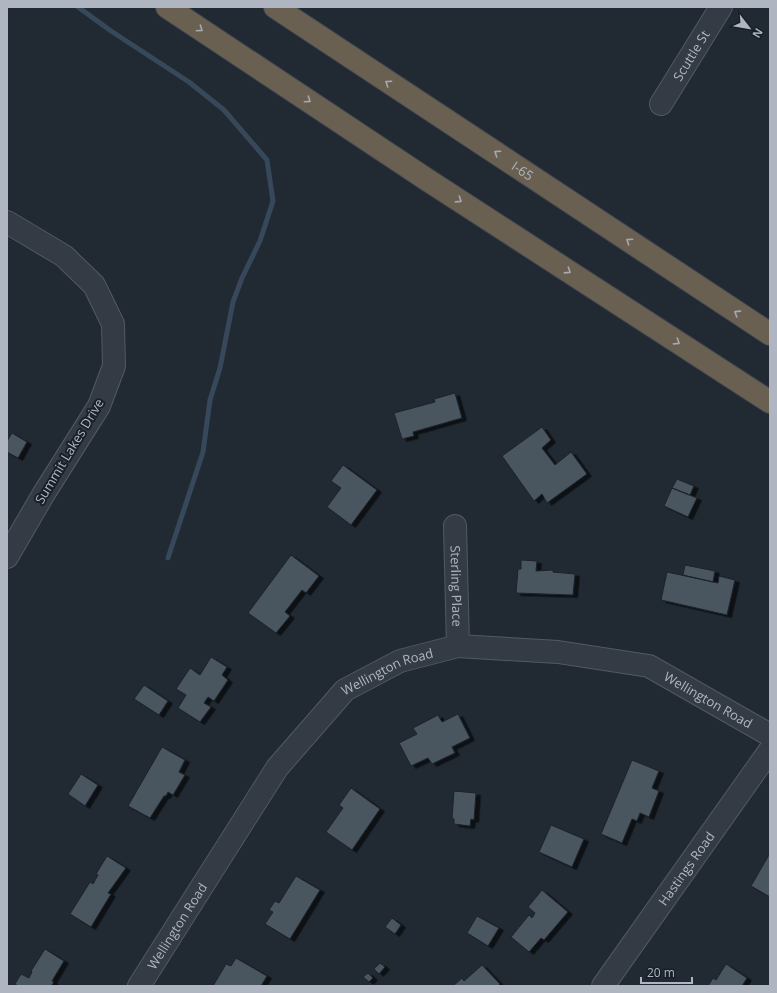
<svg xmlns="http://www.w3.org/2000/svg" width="777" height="993" font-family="'Open Sans',sans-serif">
<defs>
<filter id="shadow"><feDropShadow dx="4.5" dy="2.5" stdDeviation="0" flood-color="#0009"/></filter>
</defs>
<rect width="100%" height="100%" fill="#212a33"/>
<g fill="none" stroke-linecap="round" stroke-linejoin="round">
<!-- stream -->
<path stroke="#38485b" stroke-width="5" d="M78,7L111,31L189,82L224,110L267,160L273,201L260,241L242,278L233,302L220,368L210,400L203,452L168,558"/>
</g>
<!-- building -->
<path fill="#4a545f" stroke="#1c222b" filter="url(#shadow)" d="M455,393L462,418L413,432L414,436L402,439L394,413L435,402L434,399Z
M542,427L551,440L542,448L555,465L571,452L587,474L547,503L542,494L534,501L502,456Z
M12,433L27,442L18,458L7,452V441Z
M343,465L377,490L351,525L327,507L341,488L331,481Z
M677,479L694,486L690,495L672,488Z
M672,488L697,498L688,517L664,506Z
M291,555L319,576L306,593L302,590L285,612L290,616L276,633L248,613Z
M521,560L537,561L536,571L553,570V572L575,574L573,595L516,593L518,569H521Z
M685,565L715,571L713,582L683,575Z
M667,572L718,583L719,576L735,580L727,615L661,600Z
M211,657L227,667L222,675L228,680L214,701L208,697L204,703L211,707L200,722L178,708L186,695L176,689L190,668L200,675Z
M144,685L168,701L159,715L134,699Z
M458,714L470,738L452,747L455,753L432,764L428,758L411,766L399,743L417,734L413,728L438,715L442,722Z
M162,747L185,760L179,772L185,775L173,795L168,792L166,796H164L150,818L128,806Z
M632,760L659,771L652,788L659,791L649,817L640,813L637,821L632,819L622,843L601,834Z
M81,774L98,785L85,806L68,794Z
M351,788L380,809L352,850L326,832L343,808L339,805Z
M454,791L476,793L474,820L471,819L470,826L454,824V819L452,818Z
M551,825L584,839L572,867L539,852Z
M770,853V897L751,886Z
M107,856L126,868L108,893L111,894L91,927L70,914L90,882L93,884L98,875L96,874Z
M296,876L320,890L290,939L265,924L273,912L269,910L275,901L279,903Z
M542,890L568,912L544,940L541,938L529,952L511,937L529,915L532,918L535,913L528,907Z
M477,916L499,928L488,946L467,933Z
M392,918L401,925L395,934L385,927Z
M45,949L64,961L52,981L54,982L51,986H18L15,984L21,974L29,978L32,972L31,971Z
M236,958L267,976L261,986H213L226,964L231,966Z
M380,963L385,967L379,974L374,969Z
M726,964L747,978L742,986H708L713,978L716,980Z
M482,965L500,984L498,986H453L462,978L464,981Z
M368,973L373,978L369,982L363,977Z"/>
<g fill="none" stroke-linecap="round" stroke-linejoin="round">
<defs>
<g id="minor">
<path id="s1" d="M661,104L721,7"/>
<path d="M7,222L64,256L94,285L113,324L114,366L99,406L43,495L7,557"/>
<path id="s2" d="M455,526L458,646"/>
<path id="s3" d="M139,986L277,768L345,690L400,661L458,646L558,652L649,666L770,735"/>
<path id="s4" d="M603,986L770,750"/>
</g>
<g id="highway">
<path d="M167,7L426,179L770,402"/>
<path id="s5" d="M275,7L770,334"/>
</g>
</defs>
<!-- minor casing -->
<use href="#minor" stroke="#525962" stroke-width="24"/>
<!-- highway casing -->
<use href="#highway" stroke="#3f464f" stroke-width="24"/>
<!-- minor -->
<use href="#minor" stroke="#343b44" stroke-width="22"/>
<!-- highway -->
<use href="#highway" stroke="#6a6052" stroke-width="22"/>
</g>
<!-- one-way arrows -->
<defs><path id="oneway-chevron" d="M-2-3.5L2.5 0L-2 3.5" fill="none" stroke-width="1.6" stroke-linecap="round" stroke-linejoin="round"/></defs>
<g stroke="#a5a9b0">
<use href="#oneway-chevron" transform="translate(200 29) rotate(34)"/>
<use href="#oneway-chevron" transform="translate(388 83) rotate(-146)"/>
<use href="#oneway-chevron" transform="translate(308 100) rotate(34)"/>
<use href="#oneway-chevron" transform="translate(497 153) rotate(-146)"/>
<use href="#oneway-chevron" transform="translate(459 200) rotate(33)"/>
<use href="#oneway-chevron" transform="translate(629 241) rotate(-146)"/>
<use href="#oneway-chevron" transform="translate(568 271) rotate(33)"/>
<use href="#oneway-chevron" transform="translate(737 313) rotate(-147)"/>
<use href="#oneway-chevron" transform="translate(677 342) rotate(33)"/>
</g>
<g text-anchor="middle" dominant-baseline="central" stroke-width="4" stroke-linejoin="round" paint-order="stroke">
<!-- street labels -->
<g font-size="13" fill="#afb6c1" stroke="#1a2029">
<text stroke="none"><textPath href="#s1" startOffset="57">Scuttle St</textPath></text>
<text stroke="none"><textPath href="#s5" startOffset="297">I-65</textPath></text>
<text transform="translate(69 451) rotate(-59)">Summit Lakes Drive</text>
<text stroke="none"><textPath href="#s2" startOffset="60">Sterling Place</textPath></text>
<text stroke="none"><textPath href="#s3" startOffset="408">Wellington Road</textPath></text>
<text stroke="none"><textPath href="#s3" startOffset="744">Wellington Road</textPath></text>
<text stroke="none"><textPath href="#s4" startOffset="144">Hastings Road</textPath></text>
<text stroke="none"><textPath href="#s3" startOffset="71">Wellington Road</textPath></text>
</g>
</g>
<!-- border -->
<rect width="777" height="993" fill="none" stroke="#afb6c1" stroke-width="16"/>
<!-- north arrow -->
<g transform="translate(749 28) rotate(121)" stroke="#1a2029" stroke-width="3" paint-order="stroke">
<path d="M0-3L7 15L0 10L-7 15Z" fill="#afb6c1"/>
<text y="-6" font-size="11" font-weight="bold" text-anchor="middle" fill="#afb6c1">N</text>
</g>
<!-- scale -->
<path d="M641 977v6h51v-6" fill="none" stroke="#afb6c1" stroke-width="2"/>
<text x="647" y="977" font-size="12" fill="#afb6c1" stroke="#1a2029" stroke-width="3" paint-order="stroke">20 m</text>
</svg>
